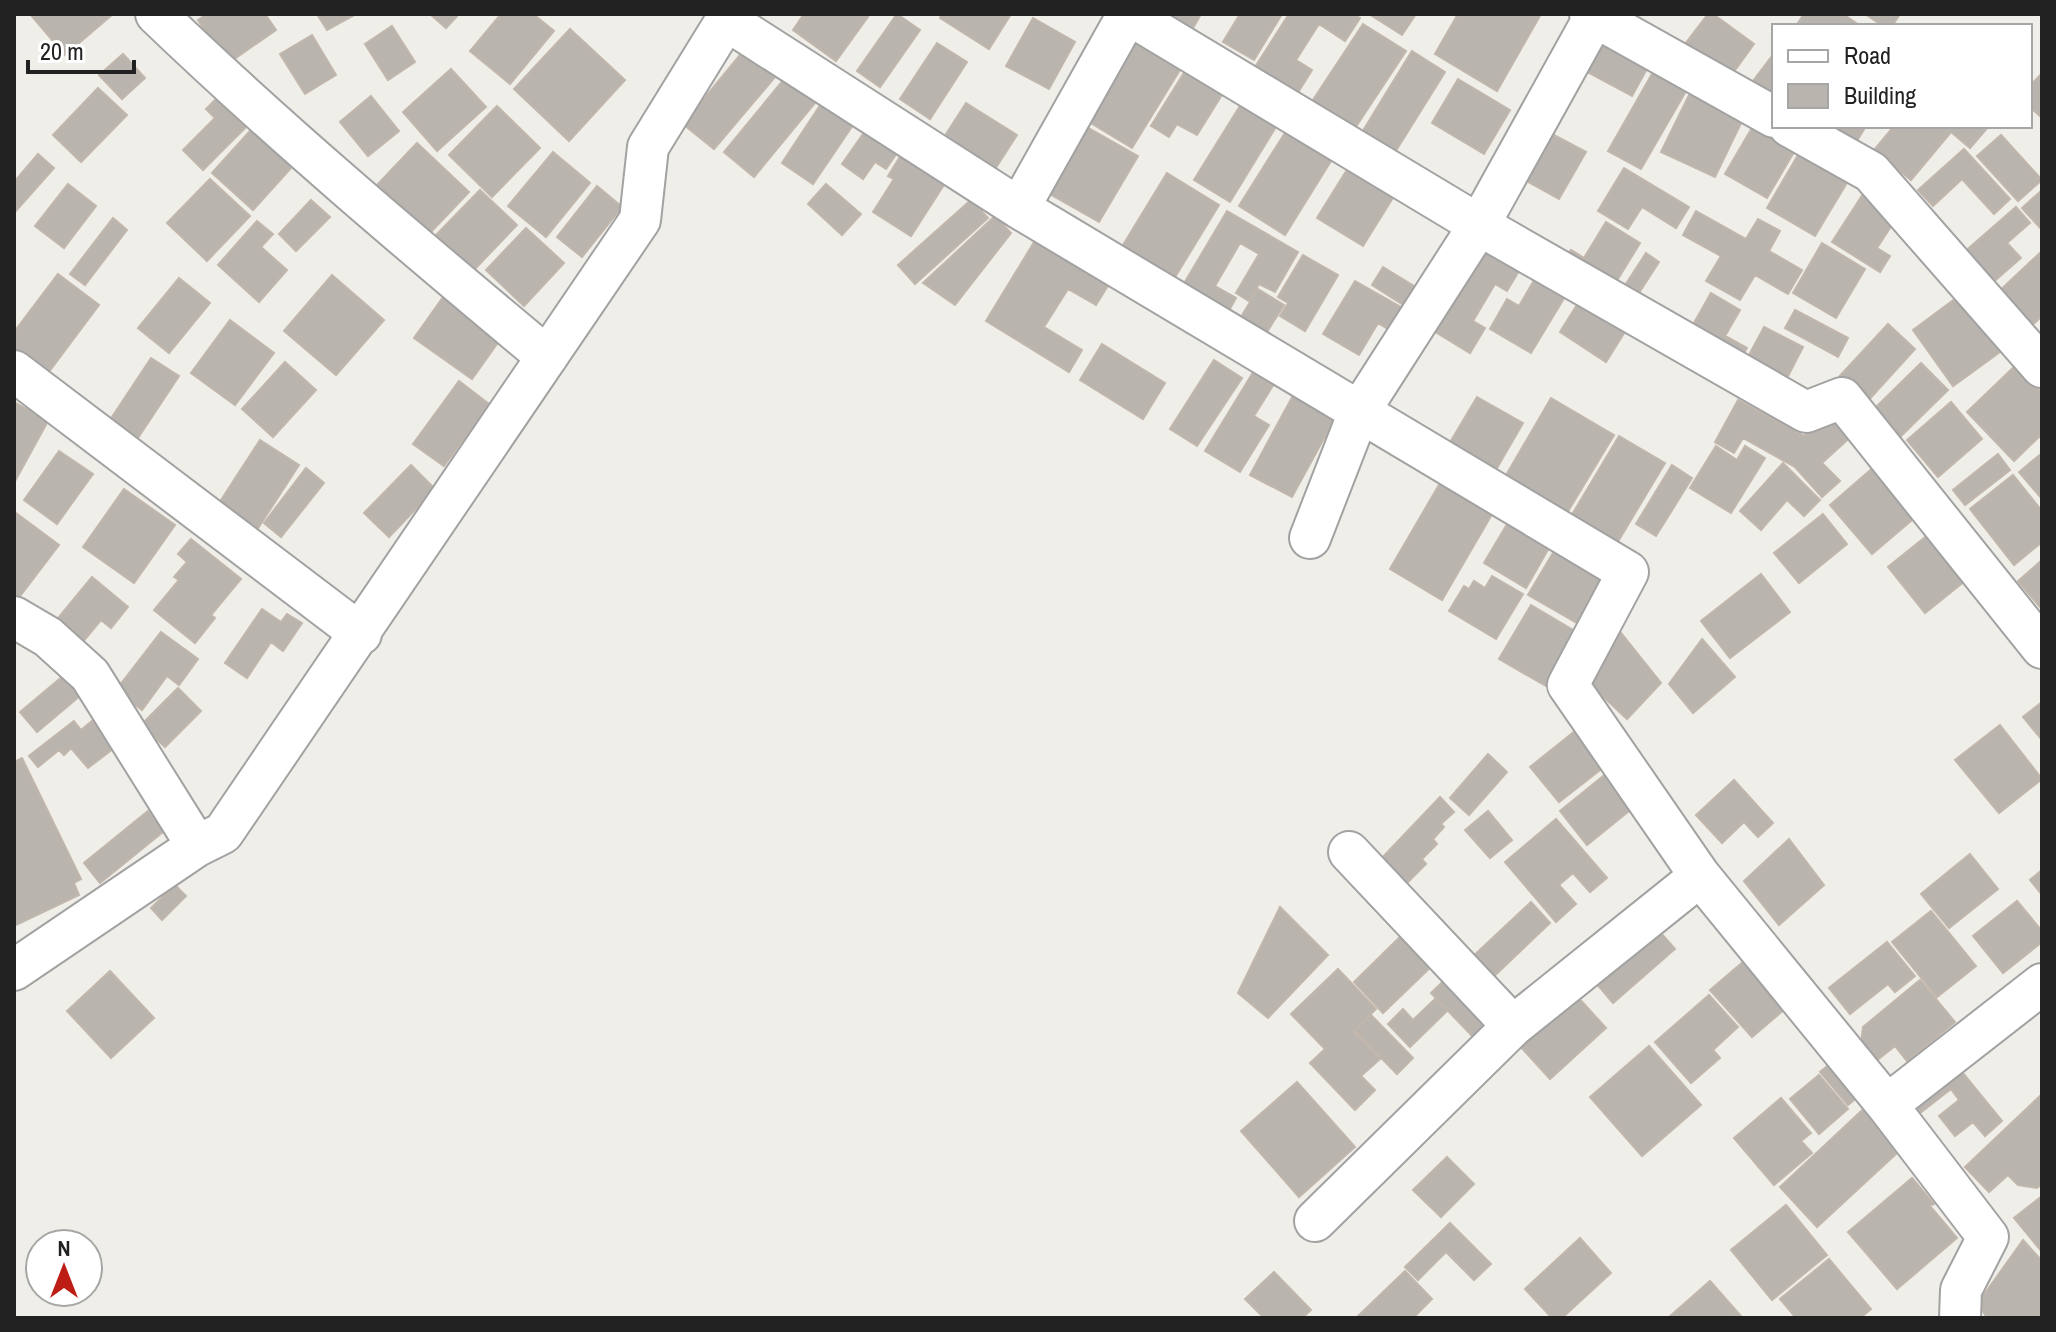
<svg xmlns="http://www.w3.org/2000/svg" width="2056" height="1332" font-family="'Archivo Narrow',sans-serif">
<rect width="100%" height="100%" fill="#f0eee8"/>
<!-- building -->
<path fill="#b9b4ae" stroke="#c0b6ac" stroke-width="2" d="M30,14H113L65,55Z
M207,14H265L276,30L227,64L198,20Z
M317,14H356L327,30Z
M430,14H459L446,28Z
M501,14H533L554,31L510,84L470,51Z
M804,14H870L836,61L793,30Z
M897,14L920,30L880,87L857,71Z
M942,14H1011L989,49L940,18Z
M1154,14H1201L1189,35Z
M1240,14H1282L1254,60L1223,42Z
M1289,14H1353L1360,18L1345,41L1319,24L1296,60L1312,70L1292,102L1250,75Z
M1369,14H1416L1402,35Z
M1458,14H1541L1497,91L1435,54Z
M1708,14H1713L1754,44L1730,77L1685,44Z
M1804,14H1843L1859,25L1796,26Z
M1865,14H1900L1892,26H1883Z
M1033,18L1075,42L1049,89L1006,66Z
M1363,24L1406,51L1353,131L1311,103Z
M392,26L415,62L388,80L365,44Z
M570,29L625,80L569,141L514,89Z
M1137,30L1186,60L1132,148L1084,119Z
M1603,31L1653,58L1632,96L1582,69Z
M312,35L336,75L305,94L280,54Z
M937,43L967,62L930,119L900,99Z
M749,44L781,70L714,149L683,124Z
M1412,51L1445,72L1394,154L1361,134Z
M123,54L145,78L122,99L99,75Z
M1772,56L1774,57V96L1753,81Z
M1190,63L1228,85L1197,135L1177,124L1169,137L1151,126Z
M451,69L486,107L437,151L403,112Z
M1653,72L1686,91L1641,169L1608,151Z
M2042,73V118L2030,107V86Z
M785,78L815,103L754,177L724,152Z
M1458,79L1510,110L1484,154L1432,123Z
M98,88L127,115L81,162L53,135Z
M225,90L254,119L203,170L183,150L215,118L206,109Z
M1691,91L1744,117L1715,177L1661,152Z
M371,96L399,131L368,156L340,122Z
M1246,96L1282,117L1230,202L1194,180Z
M823,101L855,122L813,184L782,163Z
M966,103L1017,135L990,177L939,145Z
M497,106L540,148L492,197L449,155Z
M1293,120L1339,148L1285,235L1239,206Z
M259,121L300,158L253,210L212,173Z
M1756,121L1798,145L1767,198L1725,174Z
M1085,126L1138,156L1099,222L1046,192Z
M1827,126H1866L1855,144Z
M1894,126H1989L1970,148L1951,132L1911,180L1874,150Z
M868,127L899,150L886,169L875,162L863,179L842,164Z
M1550,133L1586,152L1559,199L1523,179Z
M2001,135L2042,180L2018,201L1977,156Z
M417,143L469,192L429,234L377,185Z
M1802,148L1851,176L1815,236L1767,208Z
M1964,149L2010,199L1994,214L1962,179L1933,206L1918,190Z
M553,152L590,183L546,237L508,206Z
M903,152L947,180L911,236L873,212L894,179L888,176Z
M38,154L54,168L14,213V182Z
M1353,160L1399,188L1363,246L1317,218Z
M1624,168L1689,207L1676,228L1642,207L1628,229L1598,211Z
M1167,173L1219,205L1172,282L1120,250Z
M210,179L250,216L207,261L167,223Z
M68,184L96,206L64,248L35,226Z
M826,184L861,214L842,235L808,204Z
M597,186L622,207L582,257L557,237Z
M480,190L517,225L473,271L436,235Z
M2042,190V230L2022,208Z
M1865,191L1899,214L1877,248L1890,256L1880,272L1832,242Z
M311,200L330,217L296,251L279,234Z
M971,200L988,218L915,284L898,265Z
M2016,207L2030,223L2007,243L2021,258L1991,284L1963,253Z
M1227,211L1298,252L1275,292L1259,284L1249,301L1236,293L1259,254L1240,243L1215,286L1236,298L1225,318L1179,292Z
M1696,211L1746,239L1758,219L1780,231L1769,251L1802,270L1788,294L1755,275L1740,300L1706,281L1721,256L1683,235Z
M995,216L1011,233L955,305L923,283Z
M113,218L127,230L85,285L70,274Z
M257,221L273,234L261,247L287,270L259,302L218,265Z
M1606,222L1640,243L1610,292L1563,263L1571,250L1584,258Z
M526,228L564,263L524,306L486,270Z
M1036,239L1109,284L1096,305L1068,289L1044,327L1082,350L1069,372L986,321Z
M1485,242L1523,264L1507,291L1495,284L1473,321L1485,328L1470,353L1432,330Z
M1822,243L1865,269L1836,318L1793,293Z
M2042,251V316L2027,330L1995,295Z
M1646,253L1659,262L1633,302L1620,293Z
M1303,255L1338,275L1305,331L1280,316L1288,303L1278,297Z
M1383,267L1424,292L1413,311L1372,285Z
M1539,272L1569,290L1531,353L1490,329L1507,299L1519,306Z
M58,274L99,305L45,377L14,354V332Z
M332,275L384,320L336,375L284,331Z
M179,278L210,303L169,353L138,328Z
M1355,281L1401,307L1388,329L1378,323L1359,355L1323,334Z
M451,286L509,327L472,379L414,338Z
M1258,289L1284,305L1260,343L1235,327Z
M1711,293L1740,310L1725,336L1747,348L1737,366L1686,337Z
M1959,296L2000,352L1953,386L1913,330Z
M1580,300L1626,330L1606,362L1560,332Z
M1795,310L1848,338L1838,357L1785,328Z
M230,320L274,353L235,405L191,373Z
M1888,324L1915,349L1865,404L1837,379Z
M1764,327L1803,347L1782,388L1742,368Z
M1102,344L1165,383L1143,419L1080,380Z
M151,358L179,376L136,441L108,423Z
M1214,360L1242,378L1197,446L1170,429Z
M285,362L316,390L273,437L242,409Z
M1921,363L1948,390L1899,438L1872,411Z
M1257,366L1277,379L1254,416L1269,425L1240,472L1205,451Z
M2015,366L2042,393V434L2014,461L1967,412Z
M459,381L489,404L444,466L413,444Z
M1297,388L1339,411L1292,497L1250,475Z
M1477,397L1523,423L1493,475L1446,449Z
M1551,398L1614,435L1567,513L1505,477Z
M1738,400L1804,436L1834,409L1855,433L1822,463L1840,481L1822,497L1795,467L1743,438L1734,453L1715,442Z
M14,402L48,421L14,483Z
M1951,402L1982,439L1938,477L1907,440Z
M1619,436L1665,463L1613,550L1567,523Z
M260,440L299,465L251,539L212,514Z
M1716,446L1737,460L1745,446L1765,458L1731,513L1690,488Z
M59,451L93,474L57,524L24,500Z
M2042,453V499L2019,472Z
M1998,454L2010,470L1965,505L1953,490Z
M1783,463L1820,500L1804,516L1787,500L1761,530L1740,511Z
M411,465L435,489L389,537L364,513Z
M1672,465L1692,478L1656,536L1636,524Z
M1875,466L1918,515L1872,554L1830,505Z
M306,468L324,483L281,537L264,523Z
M2013,475L2042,511V542L2014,565L1970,509Z
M1443,478L1495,509L1442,600L1390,569Z
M124,489L175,525L134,583L83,547Z
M16,513L59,545L14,604V516Z
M1823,514L1847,544L1799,583L1774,553Z
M1509,521L1550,546L1526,588L1484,563Z
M1934,530L1971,576L1925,613L1888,567Z
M191,539L241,579L211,615L215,618L195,643L154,610L179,580L174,577L187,562L178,554Z
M1557,546L1611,577L1582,626L1528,595Z
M2042,560V606L2040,607L2018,581Z
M1761,574L1790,612L1730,658L1701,621Z
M1492,576L1523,594L1496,639L1449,611L1464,586L1469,589L1474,581L1485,588Z
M92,577L128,607L111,628L101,620L76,650L49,629Z
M1531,605L1585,637L1553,690L1499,659Z
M262,609L281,622L287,614L302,623L283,651L271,642L247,678L225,663Z
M1618,629L1661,683L1627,719L1580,675Z
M161,632L198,659L179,685L167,676L142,710L116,690Z
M1702,639L1735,677L1693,713L1669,684Z
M63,676L80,696L37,732L20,712Z
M178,688L201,711L165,747L148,731H135Z
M2042,702V740L2023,717Z
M74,721L81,730L92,721L114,748L88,768L71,748L64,755L59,750L38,767L29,756Z
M2000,725L2042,779L1999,813L1955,760Z
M1580,727L1609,763L1559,802L1530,767Z
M1488,754L1507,772L1469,815L1450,798Z
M22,758L81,879L74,883L79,895L14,926V762Z
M1612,769L1640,802L1587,845L1560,811Z
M1734,780L1773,823L1758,837L1744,822L1722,843L1696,815Z
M1440,797L1454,812L1441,824L1444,827L1433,839L1437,844L1422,859L1426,864L1404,886L1379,861Z
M148,811L164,831L100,883L84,863Z
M1488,811L1512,840L1490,858L1465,830Z
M1556,819L1607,878L1590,892L1573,873L1559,885L1576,904L1556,922L1505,862Z
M1789,839L1824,885L1779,925L1744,881Z
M1970,854L1998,889L1949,928L1921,894Z
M2042,870V895L2030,880Z
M175,885L186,896L162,920L151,908Z
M2017,901L2042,931V942L2003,973L1973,936Z
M1531,902L1550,923L1489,981L1469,960Z
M1280,907L1328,955L1268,1018L1238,993Z
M1931,911L1976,966L1937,997L1892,942Z
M1652,923L1675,949L1613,1003L1591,977Z
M1405,932L1435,963L1383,1013L1354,982Z
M1887,942L1915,976L1895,992L1888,984L1850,1014L1829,988Z
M1750,956L1792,1003L1752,1037L1710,990Z
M1338,969L1376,1009L1353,1032L1380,1059L1361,1076L1375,1090L1355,1110L1310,1063L1325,1049L1291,1014Z
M110,971L154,1018L111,1058L67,1011Z
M1453,972L1497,1017L1475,1039L1431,993Z
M1920,980L1955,1022L1907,1061L1895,1046L1876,1061L1861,1043L1863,1027Z
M1575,994L1606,1028L1550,1079L1519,1045Z
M1709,995L1738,1027L1713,1050L1720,1058L1691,1083L1655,1042Z
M1435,999L1447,1011L1410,1047L1388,1024L1403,1009L1413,1020Z
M1371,1015L1413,1058L1397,1074L1355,1031Z
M1649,1046L1701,1105L1642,1156L1590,1097Z
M1839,1057L1866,1090L1848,1105L1820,1072Z
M1953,1061L2002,1121L1985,1136L1973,1122L1955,1136L1939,1116L1959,1100L1951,1089L1919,1114L1906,1099Z
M1819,1075L1848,1109L1819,1134L1790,1099Z
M1297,1082L1355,1147L1299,1197L1241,1131Z
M2042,1094V1184L2037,1188L2018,1185L2008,1175L1989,1192L1965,1167Z
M1781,1098L1811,1133L1801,1141L1812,1153L1774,1185L1734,1138Z
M1871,1102L1909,1142L1817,1227L1780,1187Z
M1447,1157L1474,1184L1441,1217L1413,1190Z
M1912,1178L1934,1204L1930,1206L1957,1238L1897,1289L1848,1232Z
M2042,1196V1252L2014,1218Z
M1786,1205L1827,1255L1772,1300L1731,1250Z
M1450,1223L1491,1264L1474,1280L1446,1252L1418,1280L1405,1267Z
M1580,1238L1611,1273L1562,1318H1552L1525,1289Z
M2023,1240L2042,1261V1314L2035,1318H1987L1978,1303Z
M1829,1259L1871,1309L1860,1318H1796L1780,1299Z
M1405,1271L1432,1299L1413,1318H1356Z
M1274,1272L1311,1310L1302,1318H1264L1245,1299Z
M1710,1281L1741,1316L1668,1318Z"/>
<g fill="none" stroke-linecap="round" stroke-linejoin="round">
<defs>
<path id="street" d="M156,14C281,134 414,246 547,357
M1128,14L1479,225L1806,412L1842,398L2042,648
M1590,14L1774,117
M726,20L1019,208L1628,572L1568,685L1700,876L1887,1105L1988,1237L1961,1290L1960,1318
M1789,126L1871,172L2042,367
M1019,208L1128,14
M14,371L361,634
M1310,538L1359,412L1479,225L1596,14
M14,617L48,637L90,675L197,846
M1349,852L1513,1026
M14,970L197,846L223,833L640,220L648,147L730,14
M1887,1105L2042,984
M1315,1221L1513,1026L1700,876"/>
</defs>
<!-- street casing -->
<use href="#street" stroke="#a2a2a2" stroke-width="44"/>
<!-- street -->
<use href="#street" stroke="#fff" stroke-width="40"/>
</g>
<!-- border -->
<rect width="2056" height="1332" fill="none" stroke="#212121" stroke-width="32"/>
<!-- legend -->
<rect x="1772" y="24" width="260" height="104" fill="#ffffff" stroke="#a6a6a6" stroke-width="2"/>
<rect x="1788" y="50" width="40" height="12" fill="#ffffff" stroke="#a6a6a6" stroke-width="2"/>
<text x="1844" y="64" font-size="24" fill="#212121">Road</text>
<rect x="1788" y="84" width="40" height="24" fill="#b9b4ae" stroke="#a6a6a6" stroke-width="2"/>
<text x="1844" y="104" font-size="24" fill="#212121">Building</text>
<!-- north arrow -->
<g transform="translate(64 1268)"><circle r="38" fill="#ffffff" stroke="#a6a6a6" stroke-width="2"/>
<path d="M0-6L14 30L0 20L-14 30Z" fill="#bc1e16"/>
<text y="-12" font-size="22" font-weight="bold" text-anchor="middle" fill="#212121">N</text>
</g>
<!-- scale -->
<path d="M28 60v12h106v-12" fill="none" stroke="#212121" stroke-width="4"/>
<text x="40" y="60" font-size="24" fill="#212121" stroke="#ffffff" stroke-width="6" paint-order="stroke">20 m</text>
</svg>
